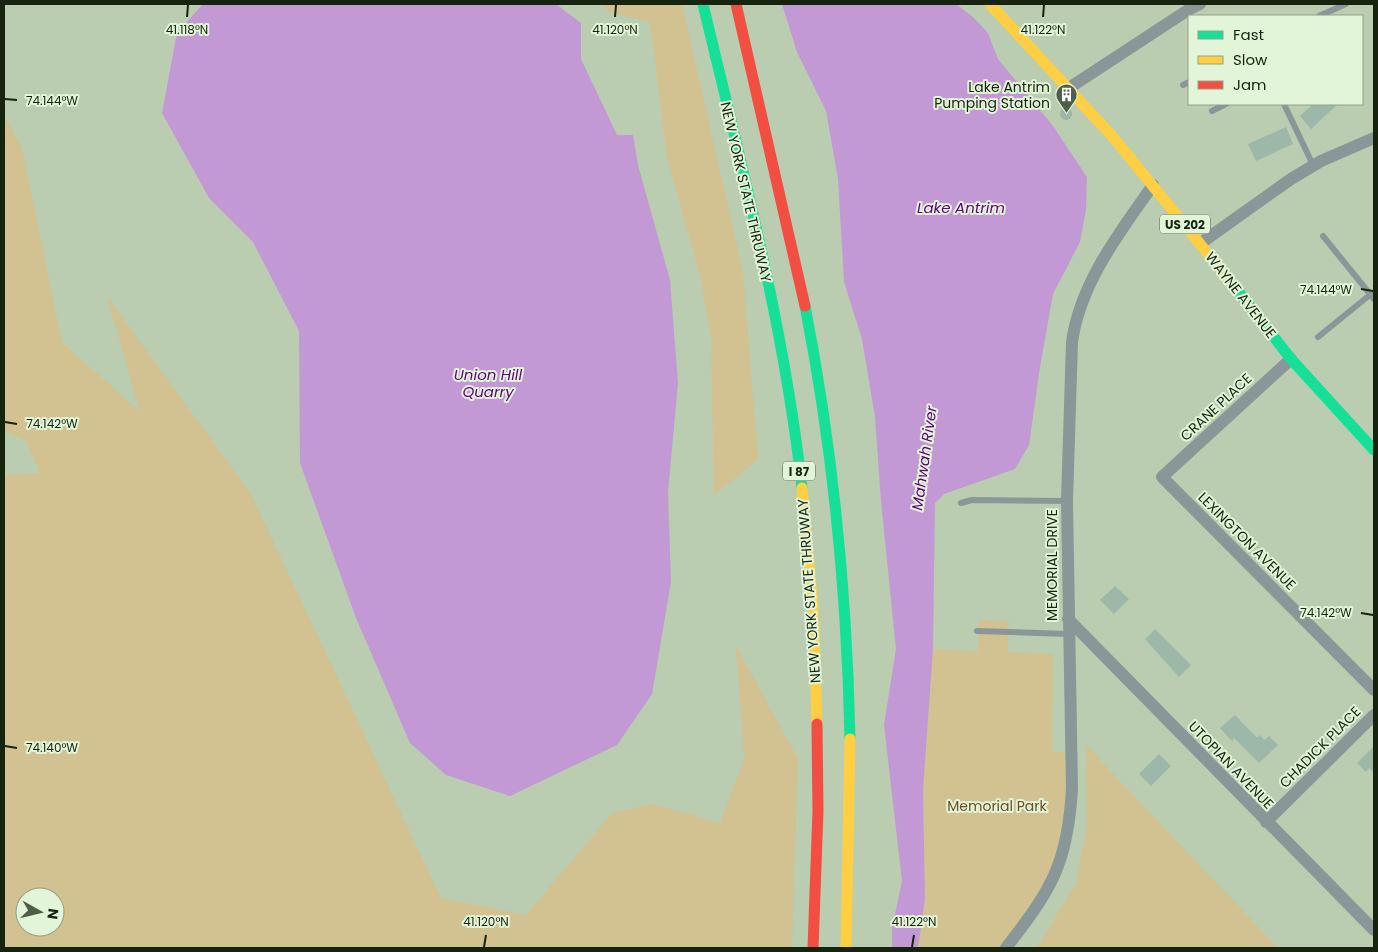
<svg xmlns="http://www.w3.org/2000/svg" width="1378" height="952" font-family="Poppins,sans-serif">
<rect width="100%" height="100%" fill="#bacdb0"/>
<!-- green -->
<path fill="#d2c191" fill-rule="evenodd" d="M601,4H682L743,272L758,459L714,495L711,340L701,279L667,158L650,22L609,12Z
M4,115L22,149L62,342L140,412L107,296L251,494L441,898L526,915L612,813L653,804L720,823L744,759L736,646L798,759L792,948H4V475L40,473L26,441L4,431ZM25,897H55V927H25Z
M979,620L1009,621L1008,652L1053,654L1052,751L1071,754L1063,858L1006,948H918L925,898L923,790L933,649L978,651Z
M1086,745L1278,948H1034L1040,943L1076,883L1087,827Z"/>
<!-- water -->
<path fill="#c299d4" d="M203,4H556L581,23V59L617,135H633L638,165L670,280L678,383L668,492L671,582L652,694L617,745L510,796L446,775L410,743L356,618L300,463L299,331L253,242L209,198L162,113L177,33Z
M782,4H956L973,17L988,33L998,59L1053,126L1087,177L1086,210L1080,242L1053,294L1040,367L1029,445L1015,469L944,494L935,503L933,649L923,790L925,898L918,948H892V928L902,881L884,725L896,649L881,501L875,417L862,339L844,282L838,179L826,111L797,52Z"/>
<!-- building -->
<path fill="#9db7a9" d="M1313,104H1338L1311,129L1300,116Z
M1060 114a6 6 0 1 1 12 0a6 6 0 1 1-12 0Z
M1286,127L1293,144L1256,161L1248,144Z
M1115,586L1129,599L1114,614L1100,600Z
M1155,629L1191,665L1179,677L1145,639Z
M1235,715L1257,738L1260,735L1264,740L1269,736L1278,745L1259,763L1234,738L1232,741L1220,728Z
M1374,746V773L1369,768L1366,772L1357,763Z
M1159,754L1171,766L1151,786L1139,774Z"/>
<g fill="none" stroke-linecap="round" stroke-linejoin="round">
<!-- lane -->
<path stroke="#8a9798" stroke-width="6" d="M1319,16L1346,4
M1183,85L1189,82
M1284,104L1313,165
M1212,111L1226,104
M1323,236L1374,299
M1318,337L1371,294
M961,503L972,500L1067,501
M977,631L1068,634"/>
<!-- street -->
<path stroke="#8a9798" stroke-width="12" d="M1069,88L1188,10L1200,4
M1201,243L1291,179L1321,161L1374,138
M1291,359L1162,477L1374,690
M1068,619L1374,930
M1266,822L1374,715
M1006,948C1051,890 1068,864 1072,788L1067,501L1072,342C1080,283 1120,232 1153,185"/>
<!-- fast -->
<path stroke="#16e098" stroke-width="11" d="M703,4C741,164 784,324 802,488
M1231,282L1291,359L1374,450
M805,306C833,449 847,593 850,739"/>
<!-- slow -->
<path stroke="#ffcf43" stroke-width="11" d="M990,4L1113,137L1231,282
M802,488L813,606L817,724
M846,948L850,739"/>
<!-- jam -->
<path stroke="#f24e42" stroke-width="11" d="M736,4L805,306
M813,948L818,811L817,724"/>
</g>
<!-- ticks -->
<path fill="none" stroke="#16230e" stroke-width="2" d="M187,17L188,5M615,17L616,5M1043,17L1044,5M5,99L17,100M1361,289L1373,291M5,422L17,424M1361,613L1373,615M5,746L17,748M484,947L486,935M912,947L914,935"/>
<!-- icons -->
<defs>
<symbol id="building-pin" viewBox="-11 -11 22 30"><path d="M0 17L-7.5 6A9.5 9.5 0 1 1 7.5 6Z" fill="#4f5e47" stroke="#e3f5d9"/><path d="M-4-6H4V6H1V3H-1V6H-4ZM-2.5-4.3h1.7v1.8h-1.7ZM.8-4.3h1.7v1.8H.8ZM-2.5-1h1.7V.8h-1.7ZM.8-1h1.7V.8H.8Z" fill="#fff"/></symbol>
</defs>
<g fill-rule="evenodd">
<use href="#building-pin" x="1054" y="82" width="25" height="34"/>
</g>
<g text-anchor="middle" dominant-baseline="central" stroke-width="4" stroke-linejoin="round" paint-order="stroke">
<!-- shield labels -->
<g fill="#e3f5d9" stroke="#54624b" stroke-width="1">
<rect x="1160" y="214.5" width="50" height="19" rx="4"/>
<rect x="783" y="461.5" width="32" height="19" rx="4"/>
</g>
<g font-size="12" font-weight="bold" fill="#16230e">
<text x="1185" y="224">US 202</text>
<text x="799" y="471">I 87</text>
</g>
<!-- poi labels -->
<g font-size="14" fill="#16230e" stroke="#e3f5d9" text-anchor="end">
<text x="1050" y="87">Lake Antrim<tspan x="1050" dy="16">Pumping Station</tspan></text>
</g>
<!-- street labels -->
<g font-size="14" fill="#16230e" stroke="#e3f5d9">
<text transform="translate(746 192) rotate(77)">NEW YORK STATE THRUWAY</text>
<text transform="translate(1241 295) rotate(52)">WAYNE AVENUE</text>
<text transform="translate(1216 407) rotate(-43)">CRANE PLACE</text>
<text transform="translate(1247 541) rotate(45)">LEXINGTON AVENUE</text>
<text transform="translate(1052 565) rotate(-90)">MEMORIAL DRIVE</text>
<text transform="translate(809 591) rotate(-94)">NEW YORK STATE THRUWAY</text>
<text transform="translate(1320 747) rotate(-45)">CHADICK PLACE</text>
<text transform="translate(1231 765) rotate(46)">UTOPIAN AVENUE</text>
</g>
<!-- park labels -->
<g font-size="14" fill="#6b4d21" stroke="#e3f5d9">
<text x="997" y="806">Memorial Park</text>
</g>
<!-- water labels -->
<g font-size="15" font-style="italic" fill="#620480" stroke="#e3f5d9">
<text x="961" y="207">Lake Antrim</text>
<text x="488" y="374">Union Hill<tspan x="488" dy="17">Quarry</tspan></text>
<text transform="translate(924 458) rotate(-82)">Mahwah River</text>
</g>
</g>
<g font-size="12" text-anchor="middle" fill="#16230e" stroke="#e3f5d9" stroke-width="4" stroke-linejoin="round" paint-order="stroke">
<text x="187" y="34">41.118°N</text>
<text x="615" y="34">41.120°N</text>
<text x="1043" y="34">41.122°N</text>
<text x="52" y="105">74.144°W</text>
<text x="1326" y="294">74.144°W</text>
<text x="52" y="428">74.142°W</text>
<text x="1326" y="617">74.142°W</text>
<text x="52" y="752">74.140°W</text>
<text x="486" y="926">41.120°N</text>
<text x="914" y="926">41.122°N</text>
</g>
<!-- border -->
<rect width="1378" height="952" fill="none" stroke="#16230e" stroke-width="10"/>
<!-- legend -->
<rect x="1188" y="15" width="175" height="90" fill="#e3f5d9" stroke="#91a188"/>
<rect x="1198" y="31" width="25" height="8" fill="#16e098" stroke="#91a188"/>
<text x="1233" y="40" font-size="15" fill="#16230e">Fast</text>
<rect x="1198" y="56" width="25" height="8" fill="#ffcf43" stroke="#91a188"/>
<text x="1233" y="65" font-size="15" fill="#16230e">Slow</text>
<rect x="1198" y="81" width="25" height="8" fill="#f24e42" stroke="#91a188"/>
<text x="1233" y="90" font-size="15" fill="#16230e">Jam</text>
<!-- north arrow -->
<g transform="translate(40 912) rotate(98)"><circle r="24" fill="#e3f5d9" stroke="#91a188"/>
<path d="M0-4L9 19L0 12L-9 19Z" fill="#4f5e47"/>
<text y="-8" font-size="14" font-weight="bold" text-anchor="middle" fill="#16230e">N</text>
</g>
</svg>
